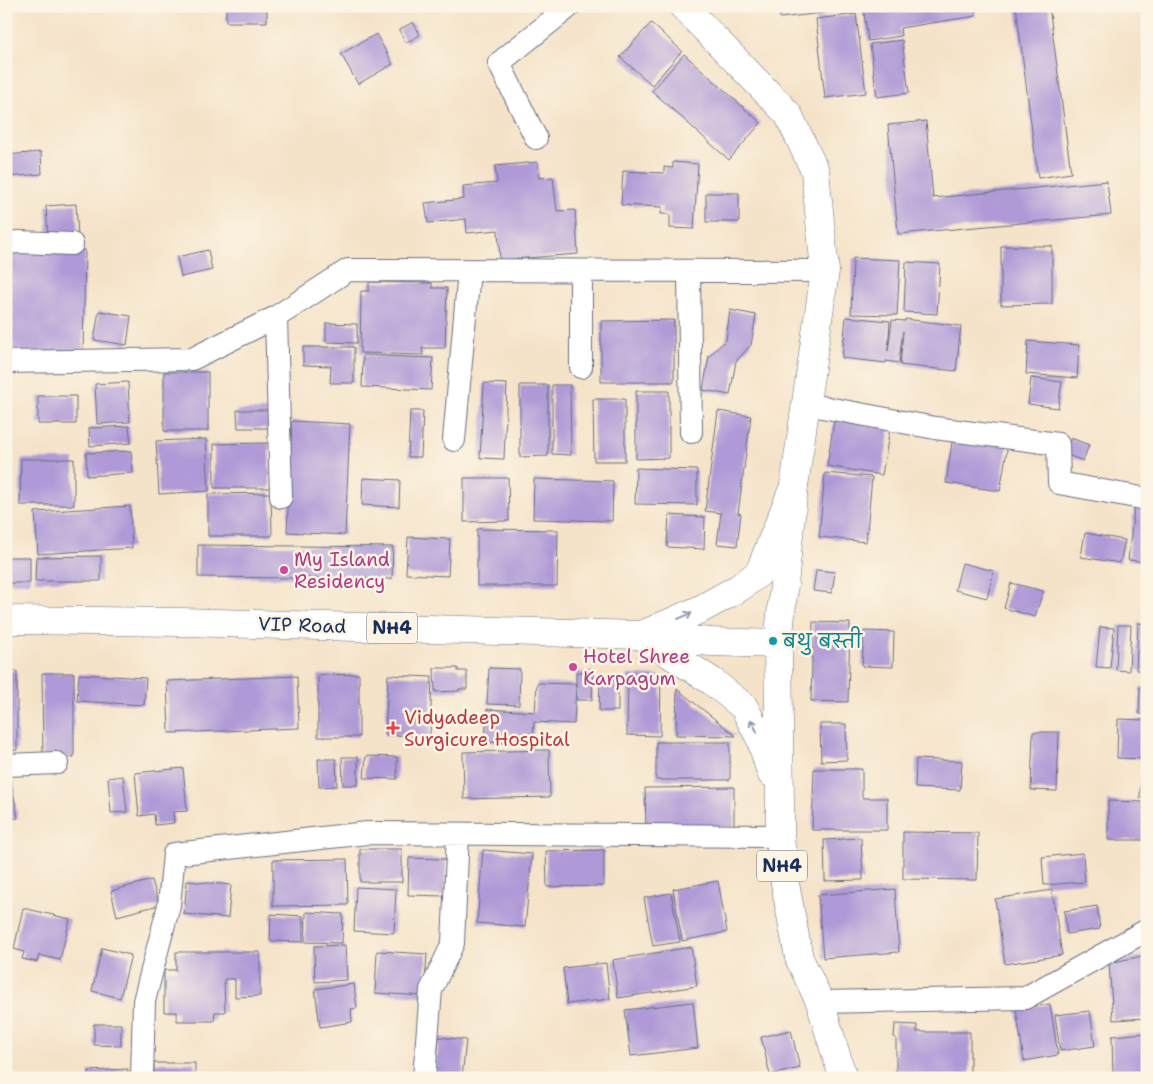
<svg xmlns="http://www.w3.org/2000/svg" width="1153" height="1084" font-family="'Shantell Sans','Playpen Sans Deva',sans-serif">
<rect width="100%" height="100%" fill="#fcf5e5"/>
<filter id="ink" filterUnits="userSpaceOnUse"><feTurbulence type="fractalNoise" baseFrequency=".02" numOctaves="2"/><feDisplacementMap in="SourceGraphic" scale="10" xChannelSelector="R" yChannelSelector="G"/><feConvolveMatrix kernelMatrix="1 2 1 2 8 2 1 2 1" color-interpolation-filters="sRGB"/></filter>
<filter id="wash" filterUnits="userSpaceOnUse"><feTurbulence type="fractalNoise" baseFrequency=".0096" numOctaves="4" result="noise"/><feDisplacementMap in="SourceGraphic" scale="20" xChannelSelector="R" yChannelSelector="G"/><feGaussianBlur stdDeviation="1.12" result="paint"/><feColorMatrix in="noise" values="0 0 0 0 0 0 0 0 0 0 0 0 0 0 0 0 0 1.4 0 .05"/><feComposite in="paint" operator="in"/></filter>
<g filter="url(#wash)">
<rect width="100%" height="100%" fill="#f5e3c9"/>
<g id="blocks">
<!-- building -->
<path fill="#af9ad7" d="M226,6H267V22H226Z
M779,6H830L831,12L780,18Z
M863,6H974L976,16L900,28L901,36L868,41Z
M1016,6H1049L1071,173L1038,178Z
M856,14L866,93L825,98L816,19Z
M413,22L420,35L406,43L399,30Z
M651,23L682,51L652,85L620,57Z
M376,34L393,64L358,84L341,54Z
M902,40L909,93L877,97L870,44Z
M684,54L761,123L729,160L652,91Z
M926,121L933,198L1107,181L1111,215L898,234L888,125Z
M41,152L42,174L6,177V155Z
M538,162L539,178L553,177L557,211L575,210L578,254L500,260L498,230L467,233L466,219L428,223L425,203L464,199L463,186L497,183L495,166Z
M673,162L698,164L694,229L670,228V214H661L662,207L621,205L623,171L664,173V167L673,168Z
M706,193H739V222H706Z
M76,204L78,237L48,239L46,206Z
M1001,246H1052V304L1001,305Z
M85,250L83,354L6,352V253Z
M208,250L212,270L181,277L177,257Z
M853,258L900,260L897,315L851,314Z
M906,262L940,264L937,314L904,312Z
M369,282L432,283V288H447L445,348H422L423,355L360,353L361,291H369Z
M730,310L756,315L751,345L736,361L730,395L703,390L709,356L726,340Z
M99,311L131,316L127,345L94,340Z
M846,317L890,321L888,351L892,320L905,321V319L961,326L956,371L900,365L903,331L899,363L886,361V363L842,358Z
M674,320V382H601V321Z
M326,323L357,324V343L326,342Z
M1028,341L1079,345L1077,378L1026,374Z
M303,347H354V383H330L331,366L303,365Z
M363,355L433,358L431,390L362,387Z
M164,372H208V431H164Z
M1031,378L1062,382L1058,408L1028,404Z
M128,382L130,422L97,424L95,384Z
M484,383L507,384L504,459L480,458Z
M520,385H548V456L520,457Z
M552,385H570L571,455L552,454Z
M636,391H669V458L636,459Z
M38,396H76V424H38Z
M593,399H625V461H594Z
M237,410H269L270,428H238Z
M410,411H423L421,457H408Z
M718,411L751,416L738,513L741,514L737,546L717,544L721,513L705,511Z
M835,414L891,423L882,475L827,466Z
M292,421L350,424L345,535L287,532Z
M129,426L131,443L90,446L89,428Z
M953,435L1008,444L1000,491L946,483Z
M1071,438L1089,445L1083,461L1065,454Z
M206,439L209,491L159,494L156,441Z
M269,443L270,488H214V444Z
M131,451L133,473L87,476L86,453Z
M21,459H74V505H20Z
M636,468L697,470V505L635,504Z
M825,473L872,477L866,542L819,537Z
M363,478L400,480L399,507L362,505Z
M464,478H508L509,521L464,522Z
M534,479L613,481L612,521L533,519Z
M271,493L272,536H208V494Z
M130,506L132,548L38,554L35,512Z
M1134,508L1147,509V562L1128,560Z
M669,515L705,517L704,549L667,547Z
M477,529L558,530L557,586H477Z
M1085,533L1125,540L1120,563L1081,557Z
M408,537L450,539L448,576L406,574Z
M198,545L393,547L392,579L198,577Z
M101,556V581H35L36,557Z
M6,557H30V583H6Z
M962,563L994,571L987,598L955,590Z
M816,570L835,572L832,593L813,591Z
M1011,583L1043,591L1035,617L1004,608Z
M813,622L850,623L848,702L811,701Z
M1138,623L1147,624V671L1136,670Z
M1118,625H1131L1129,671L1116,670Z
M1100,627L1114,628L1110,668L1096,667Z
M864,631L894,632L893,667L862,666Z
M434,668H458V671H467V689H459V691L435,692Z
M489,668L520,669L519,705L487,704Z
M6,671H17V750L6,751Z
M576,672H593L592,700H576Z
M42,673H74V757H43Z
M79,674L146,678L144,705L77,701Z
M359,674V737H318V675Z
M388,675L432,677L430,736L385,735Z
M628,675L661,676L660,736L627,735Z
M297,676L299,728L169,733L167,681Z
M600,680H618V711H599Z
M537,683L576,684L574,724L534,722L533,744L485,742L487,709L535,712Z
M1140,687H1147V714H1139Z
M677,689L736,736L676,735Z
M1118,719L1147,720V759L1117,758Z
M820,724H846L847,760L821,761Z
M1033,732H1059L1057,791L1031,790Z
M656,742H730V780H656Z
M549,750L550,797L464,799L463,752Z
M366,756L397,757V779L364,778Z
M342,757H358V785H343Z
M318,759H336L337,786L319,787Z
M916,759L962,761L960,790L915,788Z
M183,768L187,811L173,812L174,823L155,825L154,814L139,816L135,773Z
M814,769H862V798H887V830H812Z
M1141,772H1147V798H1140Z
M123,776L127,812L111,813L108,778Z
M11,781L18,818L6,820V782Z
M734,787V827L646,828L645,788Z
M1108,801L1147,802V840H1108Z
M903,832L978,833L977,880L903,879Z
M861,838L863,880L825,881L824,840Z
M360,849H402V882H360Z
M483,850L532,854L525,927L477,923Z
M604,850V886L547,887L546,851Z
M1083,853L1085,882L1044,885L1042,857Z
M409,858L446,859L445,896L408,895Z
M347,859L348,905L273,906V860Z
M152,880L159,905L117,916L111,891Z
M187,881L231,885L228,918L184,914Z
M718,881L727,932L682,941L673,889Z
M356,887L396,889L394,933L354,931Z
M895,889L899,952L823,958L818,895Z
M1052,890L1062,955L1005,964L995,899Z
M671,893L680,942L653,946L644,898Z
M1097,906L1100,929L1067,934L1064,911Z
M23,908L70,919L60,960L39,955L37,962L22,959L24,952L14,949Z
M306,912L343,914L342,943L305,942Z
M271,914L303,916V942L270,941Z
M345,945L347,980L315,982L314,946Z
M691,947L697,986L618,998L613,960Z
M102,948L131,955L120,998L92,991Z
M377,951L427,954L424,996L375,993Z
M176,952H260V996L235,997V979H224L225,1012H215L214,1021H177V1012H164V970H176Z
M1147,955V1018L1113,1020L1109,963Z
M606,963L610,999L567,1004L563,968Z
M354,984L357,1008L351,1009L352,1022L320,1027L315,989Z
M693,1002L698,1048L631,1056L625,1010Z
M1050,1004L1058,1055L1024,1061L1016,1009Z
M1090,1011L1095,1046L1060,1051L1055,1015Z
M94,1024H121V1046L94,1045Z
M895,1024L917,1025V1032H970V1078H896V1038L894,1037Z
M791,1030L800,1068L770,1075L761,1037Z
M1147,1033V1078H1113L1112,1036Z
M439,1037L466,1040L462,1078H435Z
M154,1063H195V1078H154Z
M128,1069V1078H89V1071Z"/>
</g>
</g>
<g filter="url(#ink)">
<use href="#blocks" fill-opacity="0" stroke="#676e83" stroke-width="1"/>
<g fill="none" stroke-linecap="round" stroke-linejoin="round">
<defs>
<path id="street" d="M536,138L499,63L570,6
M6,243L19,242L72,244
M689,271L691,432
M276,317L281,497
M6,362L192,359L276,317L348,270L825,271
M581,367V271
M806,404L935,428L1058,444L1059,483L1147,499
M454,440L469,271
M6,765L57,763
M820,1002L1025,998L1147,930
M142,1078L144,1001L169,905L174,854L367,833L780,836
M424,1078L431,990L453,943L458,834"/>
<path id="primary" d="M683,6L788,114L815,171L825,271L794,486L778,644"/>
<path id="highway" d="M6,620L182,622L640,635L711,642L778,644L780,805V836L784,878L799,958L820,1002L843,1078
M644,634L701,609L739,588L759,573L794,486
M645,638L713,682L744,707L761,740L771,773"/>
</defs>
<!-- street casing -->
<use href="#street" stroke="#676e83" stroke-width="24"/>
<!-- primary casing -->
<use href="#primary" stroke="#676e83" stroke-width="29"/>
<!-- highway casing -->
<use href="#highway" stroke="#676e83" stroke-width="29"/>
<!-- street -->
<use href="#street" stroke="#fff" stroke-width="22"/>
<!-- primary -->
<use href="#primary" stroke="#fff" stroke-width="28"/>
<!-- highway -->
<use href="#highway" stroke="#fff" stroke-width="28"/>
</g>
<!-- one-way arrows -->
<defs><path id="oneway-shaft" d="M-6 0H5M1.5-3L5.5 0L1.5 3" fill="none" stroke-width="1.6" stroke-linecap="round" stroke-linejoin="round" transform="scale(1.25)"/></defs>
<g stroke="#8d97ae">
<use href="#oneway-shaft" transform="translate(685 616) rotate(-23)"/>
<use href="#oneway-shaft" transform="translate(754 726) rotate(-118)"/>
</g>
</g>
<!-- markers -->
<g fill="#d1479c" stroke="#fcf5e5" stroke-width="2">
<circle cx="284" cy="570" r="5"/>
<circle cx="573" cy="667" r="5"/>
</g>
<circle fill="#0f9aa8" stroke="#fcf5e5" stroke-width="2" cx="773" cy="641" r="5"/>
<path fill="#e0444e" stroke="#fcf5e5" stroke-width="2" d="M390.5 720.5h5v5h5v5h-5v5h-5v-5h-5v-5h5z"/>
<g text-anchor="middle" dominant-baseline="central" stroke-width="5" stroke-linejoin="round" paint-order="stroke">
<!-- shield labels -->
<g fill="#fcf5e5" stroke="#5e6a86" stroke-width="1">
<rect x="367" y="612.5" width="50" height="31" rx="4"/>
<rect x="757" y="850.5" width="50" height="31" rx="4"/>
</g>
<g font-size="18" font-weight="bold" fill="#1b2f5e">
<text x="392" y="628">NH4</text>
<text x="782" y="866">NH4</text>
</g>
<!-- hotel labels -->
<g font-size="19" fill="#b23c85" stroke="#fcf5e5" text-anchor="start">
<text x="294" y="559">My Island<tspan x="294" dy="22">Residency</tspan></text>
<text x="583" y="656">Hotel Shree<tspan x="583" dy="22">Karpagum</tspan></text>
</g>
<!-- street labels -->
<g font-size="19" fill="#1b2f5e" stroke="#fcf5e5">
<text transform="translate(302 625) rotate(2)">VIP Road</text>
</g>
<!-- culture labels -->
<g font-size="19" fill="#0d838f" stroke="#fcf5e5" text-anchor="start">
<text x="783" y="641">बथु बस्ती</text>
</g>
<!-- health labels -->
<g font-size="19" fill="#be3a42" stroke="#fcf5e5" text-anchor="start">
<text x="404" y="717">Vidyadeep<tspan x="404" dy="22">Surgicure Hospital</tspan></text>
</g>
</g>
<!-- margin -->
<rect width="1153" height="1084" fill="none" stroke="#fcf5e5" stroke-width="25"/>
</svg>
